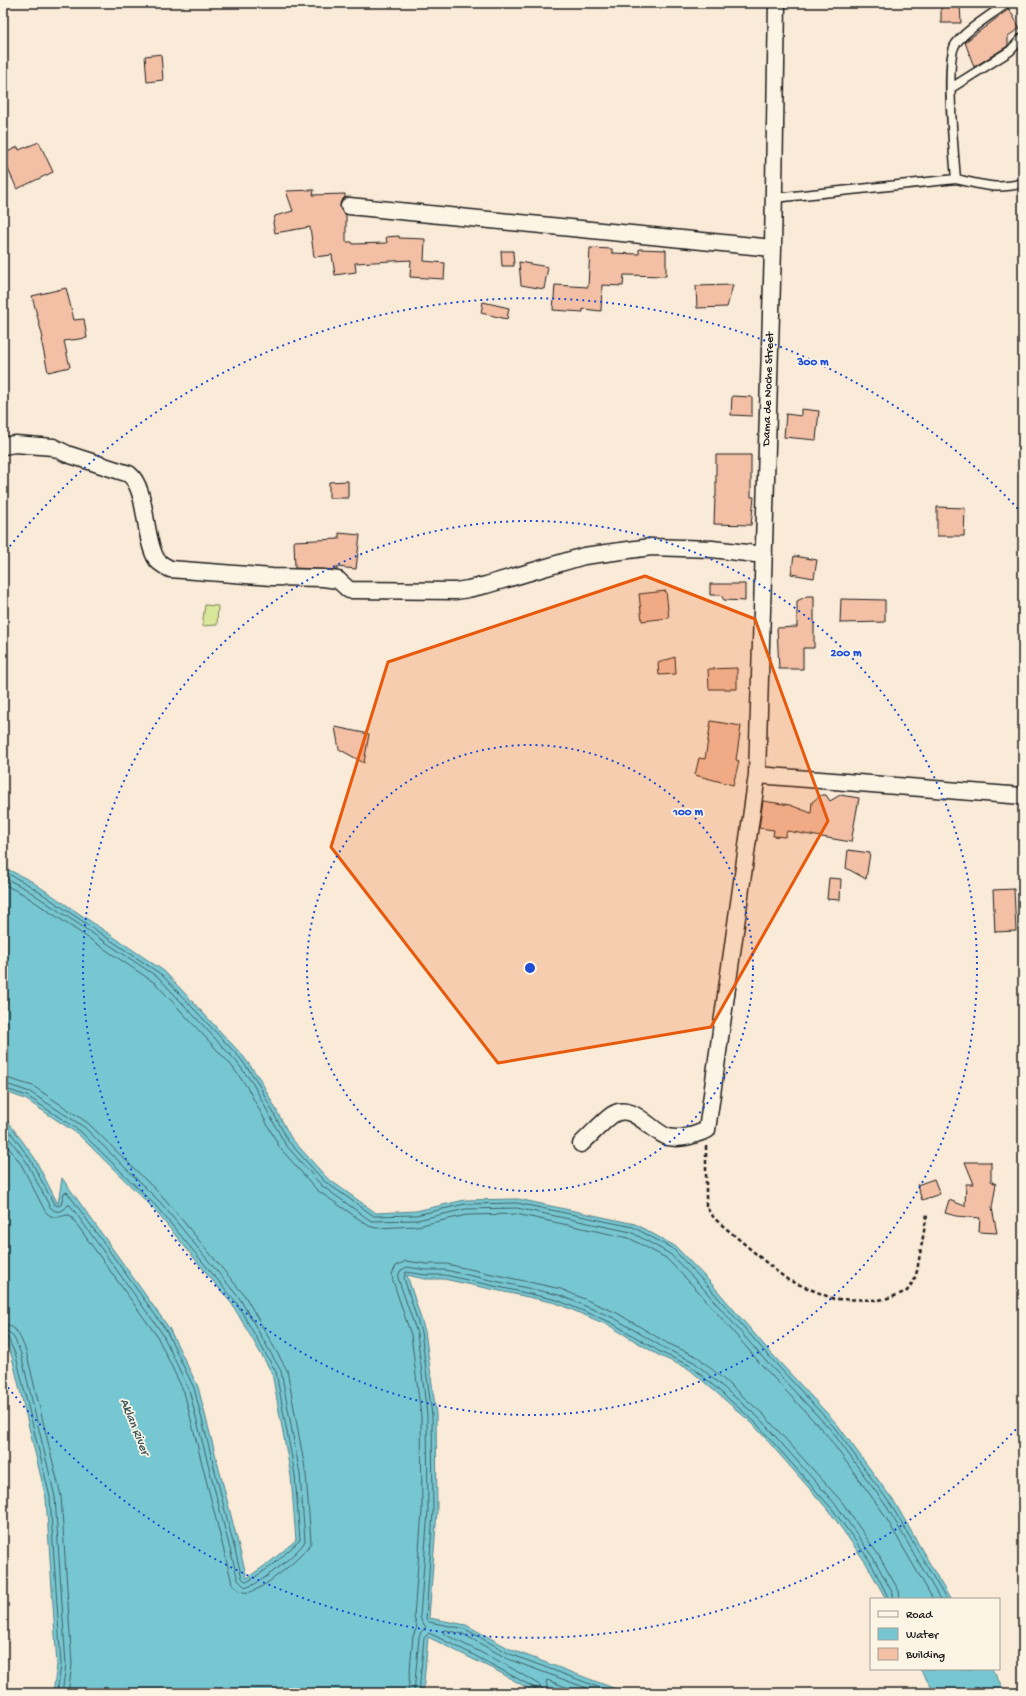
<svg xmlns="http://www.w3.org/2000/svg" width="1026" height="1696" font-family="'Gochi Hand',sans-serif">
<rect width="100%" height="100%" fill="#faead8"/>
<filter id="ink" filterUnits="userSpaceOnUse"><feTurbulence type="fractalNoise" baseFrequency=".025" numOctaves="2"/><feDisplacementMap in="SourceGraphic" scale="8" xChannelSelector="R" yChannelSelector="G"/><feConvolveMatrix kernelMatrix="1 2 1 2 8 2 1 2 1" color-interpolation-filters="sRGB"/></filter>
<g filter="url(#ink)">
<!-- green -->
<path fill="#d8e79a" stroke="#7a825b" d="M205,605L218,606L217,625L202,626Z"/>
<!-- water -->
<path fill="#77c7d2" stroke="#538389" d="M3,867L31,881L164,971L243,1056L260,1079L291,1138L327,1178L376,1213L416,1211L465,1200L518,1199L635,1224L675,1246L710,1282L770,1352L837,1424L895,1503L950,1599H886L866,1563L830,1512L753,1424L689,1369L660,1356L610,1326L556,1303L444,1279H425L407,1275L425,1331L436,1414L437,1511L429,1618L466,1625L512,1650L616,1689L654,1693H536L501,1673L428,1637L423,1693H53L57,1665L46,1498L12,1357L3,1335V1115L34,1157L58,1204L62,1178L169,1328L198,1387L247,1578L270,1562L296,1540L291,1476L272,1373L232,1304L153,1208L78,1134L25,1099L3,1091Z
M920,1669H992L1006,1693H935Z"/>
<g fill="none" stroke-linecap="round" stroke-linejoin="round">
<!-- shore -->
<path stroke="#406065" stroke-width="1" d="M3,871L29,885L162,975L240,1058L257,1081L288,1141L324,1181L374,1216L416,1215L465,1204L517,1203L633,1227L673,1249L707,1285L767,1354L834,1427L891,1505L946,1599
M3,877L26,889L159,978L236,1061L253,1084L285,1144L321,1185L371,1221L417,1220L466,1209L517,1208L631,1232L670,1254L703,1288L763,1358L831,1430L887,1507L940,1599
M3,884L23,894L155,983L231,1065L247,1087L280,1148L317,1190L369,1226L376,1228L417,1226L467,1215L516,1214L629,1238L666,1258L699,1292L759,1362L826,1434L882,1511L933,1599
M3,1077L33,1086L88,1123L164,1198L245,1296L287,1370L306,1474L311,1542C308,1553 262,1590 250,1592C242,1594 236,1589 232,1583L184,1392L157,1336L70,1215C59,1215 55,1222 45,1211L21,1164L3,1140
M3,1083L30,1092L84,1127L160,1202L240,1299L281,1371L300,1474L305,1541C302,1550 261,1583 250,1586C248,1587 247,1587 244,1586L238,1580L189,1390L162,1333L70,1205H68C63,1212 56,1214 50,1207L26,1161L3,1130
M3,1088L27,1096L80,1131L156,1206L236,1302L276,1372L295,1475L300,1540L273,1565L249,1581H245L242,1578L194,1388L166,1330L67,1192L64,1193L61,1205L58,1206L54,1204L30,1159L3,1122
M3,1324C18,1325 21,1340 26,1351L61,1496L72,1665L68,1693
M3,1330C14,1331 17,1345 21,1354L55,1497L66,1665L62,1693
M3,1335L8,1338L16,1356L50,1497L61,1665L57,1693
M408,1693L413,1636L417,1627L414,1617L422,1511L421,1416L411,1335L393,1281L392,1274L396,1266L406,1261L427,1264H446L561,1289L617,1313L667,1343L698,1357L763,1414L842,1502L879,1556L899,1591L900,1599
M414,1693L419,1637L421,1632L426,1627L422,1622L420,1617L428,1511L427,1415L417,1333L398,1278L400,1271L407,1267L426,1270H445L559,1295L614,1318L664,1348L694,1362L759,1418L837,1506L874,1559L893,1594L894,1599
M419,1693L424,1638L429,1633L468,1652L535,1688L538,1693
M543,1693L542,1688L538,1684L506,1665L444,1634L443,1631L445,1630L463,1634L508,1659L600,1693
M549,1693L546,1682L547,1680L582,1693
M614,1693L510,1654L465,1629L429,1622L426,1619L433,1511L432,1415L421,1332L404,1278L406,1272L426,1275H445L557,1300L612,1323L662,1353L691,1366L755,1422L833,1510L870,1561L889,1599"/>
</g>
<!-- building -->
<path fill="#f3c0a5" stroke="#1c1c1c" d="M941,3H960L961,23H941Z
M1009,9L1020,28L1008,36V45L1006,47L974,67L965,42Z
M161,54L163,80L147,82L145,56Z
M39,142L53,172L17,189L3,158V154L18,147L19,150Z
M314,190L313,195L345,194V197L341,201L340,205L341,210L346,215V242H352L353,244L387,243L386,237L399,236V238L425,239L424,261L445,263L444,279L410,277L411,260L355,263L356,272L335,275L332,255L314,257L310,227L275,233L273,223L275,216L293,211L286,191Z
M590,248L612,249V253L639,254V249L666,250V276L624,275L623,286L602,285L601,311L583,309V312L553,310L555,285L588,287Z
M501,251H513L514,266H502Z
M519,262L548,267L544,289L521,285Z
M733,285L727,307L697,308L696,286Z
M66,288L74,320L84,319L87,338L64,341L70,367L48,372L41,339L43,338L32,296Z
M483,302L509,308L507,319L481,313Z
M732,396L752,397V416L731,415Z
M801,409L819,411L816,440L784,437L786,414L801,416Z
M716,455H751V497H754L751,525L714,524L715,497H716Z
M348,481V498H329V482Z
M937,507L965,508L964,536H937Z
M339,533L360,535L356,569L337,567V570L295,568L294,541L339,539Z
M794,556L817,560L814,578L791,574Z
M710,584H745V601L724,600L721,595H710Z
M666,591L669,618L642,621L639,594Z
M807,596H814V648H803V669H779L777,628L797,627V601Z
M841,599L885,600V622L840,623Z
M675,657L676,674L659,675L658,663Z
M737,668V689H709L708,669Z
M711,721L741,726L736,760L739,761L733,785L695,775L699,758L705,759Z
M335,727L369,734L364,763L339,749Z
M821,795H826L830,801L840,795L859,798L851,842L787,831L785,837L773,836L774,830L759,828L763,801L790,805L811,813L812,802Z
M848,850L870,853L866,879L846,868Z
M829,878L841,879L840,900L827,899Z
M1014,889L1016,931L995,932L993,890Z
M965,1162H991V1181L996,1184L992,1208L997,1233L979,1232L980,1218L956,1216L945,1213L949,1200L965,1206L966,1184H974Z
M934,1179L940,1194L922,1200L917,1185Z"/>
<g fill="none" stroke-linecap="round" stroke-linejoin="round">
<defs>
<path id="lane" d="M951,88L1010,51L1023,37
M956,179C982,185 996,190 1023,183
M774,198L956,179C954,155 945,62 955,45C964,31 993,14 1007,3"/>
<path id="street" d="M349,206L773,248
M3,446L15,444L53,447L67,454L129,474C148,489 143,539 157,560C160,564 165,566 170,569L272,577L323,578L338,580L349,590L456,591L468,589L486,585L584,556L651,547L712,549L764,555
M757,775L1023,796
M581,1144C591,1135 601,1123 612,1115C632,1101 651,1132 668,1137C682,1140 694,1135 707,1130L757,775L773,248L777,3"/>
</defs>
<!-- lane casing -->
<use href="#lane" stroke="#1c1c1c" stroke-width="11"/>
<!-- street casing -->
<use href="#street" stroke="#1c1c1c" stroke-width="19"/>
<!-- path -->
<path stroke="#1c1c1c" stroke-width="2.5" stroke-dasharray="4 3" stroke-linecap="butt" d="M706,1146V1207L715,1219L775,1270L788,1280L834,1299L879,1300L892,1297L907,1291L914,1280L917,1271L927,1214"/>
<!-- lane -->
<use href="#lane" stroke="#fcf5e5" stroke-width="8"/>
<!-- street -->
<use href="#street" stroke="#fcf5e5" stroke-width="16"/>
</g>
</g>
<!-- marked area -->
<path fill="#e8590c" fill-opacity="0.2" stroke="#e8590c" stroke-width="3" stroke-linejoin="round" d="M645,576L755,619L828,821L711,1027L498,1063L331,847L388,662Z"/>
<!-- distance rings -->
<g fill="none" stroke="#1d4ed8" stroke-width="2" stroke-dasharray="2 4">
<circle cx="530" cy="968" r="223"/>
<circle cx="530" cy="968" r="447"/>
<path d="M1020 1425A670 670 0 0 1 6 1385M6 551A670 670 0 0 1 1020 511"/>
</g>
<g text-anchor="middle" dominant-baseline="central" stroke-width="3.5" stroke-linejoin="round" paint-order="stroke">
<!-- street labels -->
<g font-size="12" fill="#1c1c1c" stroke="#fcf5e5">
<text transform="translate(769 389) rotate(-88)">Dama de Noche Street</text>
</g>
<!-- water labels -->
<g font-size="13" font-style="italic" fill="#3c585c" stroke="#fcf5e5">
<text transform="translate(134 1427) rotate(68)">Aklan River</text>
</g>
</g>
<circle cx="530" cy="968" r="6" fill="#1d4ed8" stroke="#fcf5e5" stroke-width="2"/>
<g font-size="12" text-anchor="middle" font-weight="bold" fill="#1d4ed8" stroke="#fcf5e5" stroke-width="3.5" stroke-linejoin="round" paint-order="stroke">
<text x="813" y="365">300 m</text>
<text x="846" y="656">200 m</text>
<text x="688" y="815">100 m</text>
</g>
<!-- margin -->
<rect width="1026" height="1696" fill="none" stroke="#fcf5e5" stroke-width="16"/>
<rect x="8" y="8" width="1010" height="1680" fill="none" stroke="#1c1c1c" stroke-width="1.5" filter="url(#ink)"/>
<!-- legend -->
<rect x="870" y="1598" width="130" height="72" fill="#fcf5e5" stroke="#a29e95"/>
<rect x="878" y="1611" width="20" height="6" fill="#fcf5e5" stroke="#a29e95"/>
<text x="906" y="1618" font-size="12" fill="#1c1c1c">Road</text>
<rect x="878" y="1628" width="20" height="12" fill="#77c7d2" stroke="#a29e95"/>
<text x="906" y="1638" font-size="12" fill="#1c1c1c">Water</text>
<rect x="878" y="1648" width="20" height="12" fill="#f3c0a5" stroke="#a29e95"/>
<text x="906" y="1658" font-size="12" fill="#1c1c1c">Building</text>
</svg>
